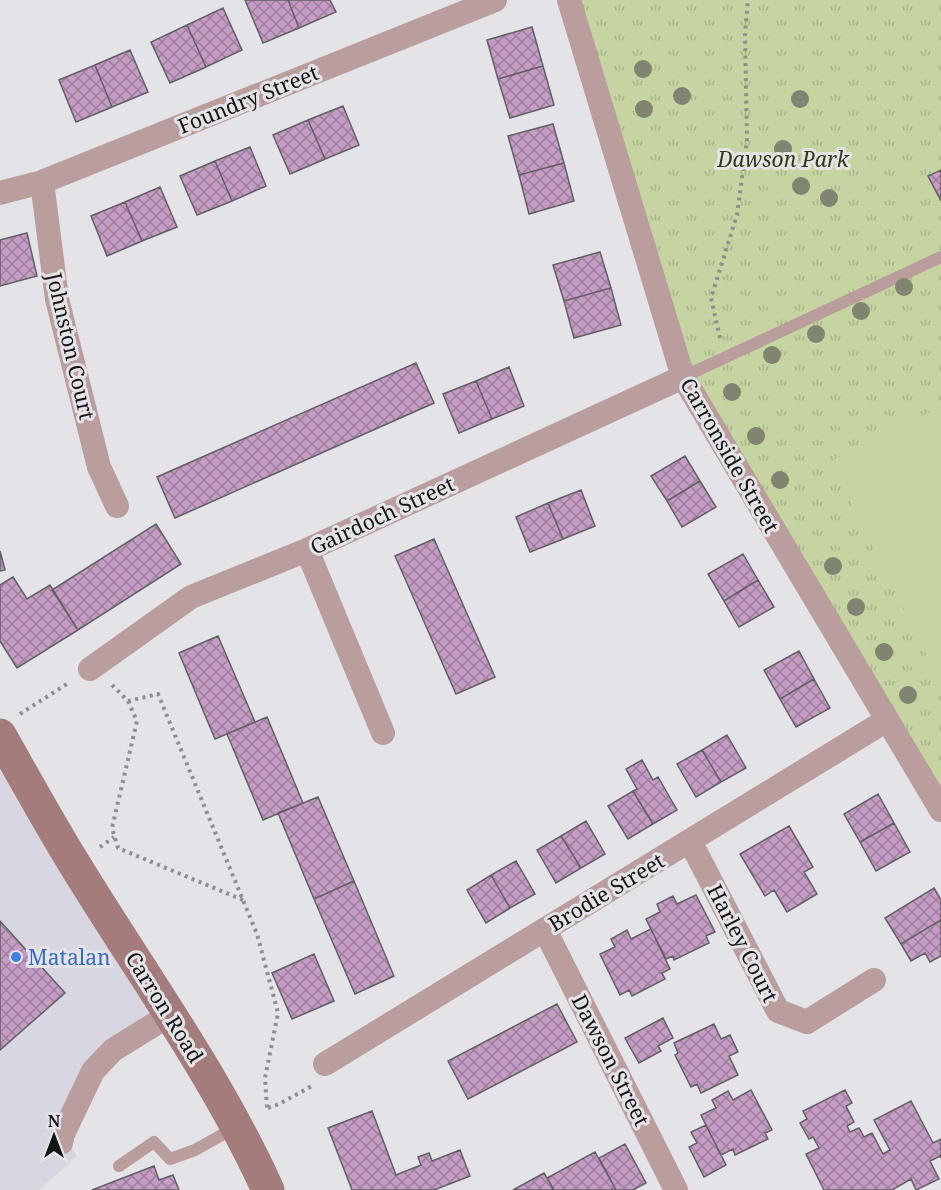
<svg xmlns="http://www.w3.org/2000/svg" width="941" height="1190" font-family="'Noto Serif',serif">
<defs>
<pattern id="grass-tufts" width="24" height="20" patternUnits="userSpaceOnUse" patternTransform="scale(1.5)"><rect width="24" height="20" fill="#c6d4a2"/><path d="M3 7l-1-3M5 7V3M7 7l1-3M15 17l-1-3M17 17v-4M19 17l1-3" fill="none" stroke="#a9b58b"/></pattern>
<pattern id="building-cross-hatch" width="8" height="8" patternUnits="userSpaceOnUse" patternTransform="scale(1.5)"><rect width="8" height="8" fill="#c49cc4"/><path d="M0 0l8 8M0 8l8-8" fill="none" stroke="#9e7e9e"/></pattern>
</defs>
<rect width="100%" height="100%" fill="#e4e3e7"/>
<!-- built -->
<path fill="#d7d6e1" d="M0,735L171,1014L113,1050L63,1134L77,1156L39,1190H0Z"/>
<!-- grass -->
<path fill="url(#grass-tufts)" d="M569,0H941V810L683,377Z"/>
<!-- garden -->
<path fill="#c6d4a2" d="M941,407V683L830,462Z"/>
<!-- building -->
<path fill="url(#building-cross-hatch)" stroke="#626062" stroke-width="1.5" d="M245,0H288L299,28L263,43Z
M288,0H330L336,12L299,28Z
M223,8L242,50L206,67L187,25Z
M187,25L206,67L170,83L151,42Z
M532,27L543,66L498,79L487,40Z
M130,50L148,92L112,107L95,65Z
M95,65L112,107L76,122L59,80Z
M543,66L554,105L510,118L498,79Z
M343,106L359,145L325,159L308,120Z
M308,120L325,159L290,174L273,135Z
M553,124L564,163L519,175L508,136Z
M250,147L266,186L232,201L215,161Z
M215,161L232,201L197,215L180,176Z
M564,163L574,201L529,214L519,175Z
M941,170V201L928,176Z
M160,187L177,227L142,241L125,202Z
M125,202L142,241L107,256L91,216Z
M27,233L37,276L0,286V240Z
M600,252L611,288L564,301L553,265Z
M611,288L621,325L574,338L564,301Z
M416,363L434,403L175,518L157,477Z
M509,367L524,406L492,419L476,381Z
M476,381L492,419L459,433L443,394Z
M685,456L700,481L667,501L651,476Z
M700,481L716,507L682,527L667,501Z
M581,490L595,526L563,539L548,503Z
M548,503L563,539L530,552L516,517Z
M156,524L181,564L78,630L52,590Z
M434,539L495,677L456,694L395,556Z
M0,551L5,570L0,571Z
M743,554L758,580L724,601L708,574Z
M13,577L27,599L50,585L78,630L17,668L0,641V585Z
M758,580L774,607L739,627L724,601Z
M218,636L255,722L215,739L179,653Z
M799,651L814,679L780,699L764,670Z
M814,679L830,708L796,727L780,699Z
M267,717L303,803L263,820L227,734Z
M727,735L746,768L721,782L702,750Z
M702,750L721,782L696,797L677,764Z
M642,760L653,780L658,777L677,810L653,824L633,791L637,789L626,769Z
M633,791L653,824L628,839L608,806Z
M878,794L894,823L860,842L844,814Z
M318,797L354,881L314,899L278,813Z
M586,821L605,854L581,868L561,836Z
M894,823L910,852L876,871L860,842Z
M789,826L813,867L804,872L817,894L787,912L774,890L765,896L740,854Z
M561,836L581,868L556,883L537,850Z
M516,861L535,894L510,908L491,875Z
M491,875L510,908L486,923L467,890Z
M354,881L394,976L355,994L314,899Z
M934,888L941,900V920L901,944L885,918Z
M696,895L715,932L706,936L709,943L674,960L673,956L666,959L646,919L660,912L657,904L673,896L677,904Z
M941,920V956L930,962L925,953L911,961L901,944Z
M0,921L65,993L0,1050Z
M651,929L670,969L662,973L665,979L632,996L629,990L620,995L600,954L615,947L611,939L627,930L631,939Z
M314,954L334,1001L292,1019L272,973Z
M557,1004L577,1042L468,1099L448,1061Z
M663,1018L673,1038L658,1046L661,1051L639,1063L625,1038Z
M714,1024L721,1039L730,1035L738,1052L729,1056L738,1075L701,1093L697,1084L691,1087L675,1055L678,1053L674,1043Z
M751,1090L772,1130L765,1133L768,1139L735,1155L733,1149L721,1155L701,1115L716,1108L712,1100L728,1091L733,1100Z
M845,1090L852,1103L846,1106L854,1122L847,1126L850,1132L859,1128L864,1137L872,1133L883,1154L890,1150L874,1120L911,1101L933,1143L941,1139V1158L940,1156L930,1161L939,1179L916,1190L911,1179L892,1190H824L806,1154L819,1148L813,1137L809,1139L800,1123L807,1119L803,1111Z
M372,1111L396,1175L421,1165L418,1157L429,1153L432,1161L460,1150L470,1176L434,1190H352L328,1128Z
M706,1125L726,1165L704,1177L689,1147L697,1143L691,1132Z
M625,1144L646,1183L633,1190H616L599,1158Z
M595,1152L616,1190H554L547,1178Z
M154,1166L159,1180L173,1175L179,1190H92Z
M544,1173L554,1190H513Z"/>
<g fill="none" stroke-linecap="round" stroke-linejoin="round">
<!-- path -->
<path stroke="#8f8e91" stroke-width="4" stroke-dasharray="3 4.5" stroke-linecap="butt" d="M720,338L711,298L737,215L747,140L745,35L748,0
M112,685L128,701L158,694L257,934L278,1013L265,1078L267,1108
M128,701L137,721L112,828L118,848L243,900
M20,714L70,682
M100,847L114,837
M268,1108L279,1104L312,1086"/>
<!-- lane -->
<path stroke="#ba9e9d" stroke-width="12" d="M683,377L941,257
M119,1166L154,1142L170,1159L195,1150L236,1127"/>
<!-- street -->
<path stroke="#ba9e9d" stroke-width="24" d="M569,0L683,377L941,810
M42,182L57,299L99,467L117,506
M0,193L42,182L495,0
M307,550L383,733
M90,669L191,597L307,550L683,377
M690,841L778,1011L807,1022L874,980
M545,930L676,1190
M325,1064L887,720
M61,1143L63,1134L93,1071L113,1050L171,1014"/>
<!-- secondary -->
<path stroke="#a37c7b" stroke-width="33" d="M0,735C25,779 49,823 75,865C141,973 216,1075 268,1190"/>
</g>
<!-- trees -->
<g fill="#808571">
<circle cx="643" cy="69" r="9"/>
<circle cx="682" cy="96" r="9"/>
<circle cx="800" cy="99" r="9"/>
<circle cx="644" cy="109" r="9"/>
<circle cx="783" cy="149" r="9"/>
<circle cx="801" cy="186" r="9"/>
<circle cx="829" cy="198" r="9"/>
<circle cx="904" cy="287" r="9"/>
<circle cx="861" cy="311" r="9"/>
<circle cx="816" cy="334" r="9"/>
<circle cx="772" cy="355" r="9"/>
<circle cx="732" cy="392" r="9"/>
<circle cx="756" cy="436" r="9"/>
<circle cx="780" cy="480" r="9"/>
<circle cx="833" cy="566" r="9"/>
<circle cx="856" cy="607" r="9"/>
<circle cx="884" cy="652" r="9"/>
<circle cx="908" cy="695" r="9"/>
</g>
<!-- markers -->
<circle fill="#3f7fe0" stroke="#e4e3e7" stroke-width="2" cx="16" cy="957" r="6"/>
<g text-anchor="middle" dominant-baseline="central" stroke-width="6" stroke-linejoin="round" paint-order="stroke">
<!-- street labels -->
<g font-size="21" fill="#151516" stroke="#e4e3e7">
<text transform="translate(248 99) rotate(-22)">Foundry Street</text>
<text transform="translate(71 346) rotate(77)">Johnston Court</text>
<text transform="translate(730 455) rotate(60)">Carronside Street</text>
<text transform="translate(382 515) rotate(-25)">Gairdoch Street</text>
<text transform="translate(606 892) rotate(-31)">Brodie Street</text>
<text transform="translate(743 943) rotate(63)">Harley Court</text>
<text transform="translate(165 1007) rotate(58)">Carron Road</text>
<text transform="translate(611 1060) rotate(63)">Dawson Street</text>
</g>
<!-- park labels -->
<g font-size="21" font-style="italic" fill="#2f3810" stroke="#e4e3e7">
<text x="783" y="159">Dawson Park</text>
</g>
<!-- shop labels -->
<g font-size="21" fill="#366cbe" stroke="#e4e3e7" text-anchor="start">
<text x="28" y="957">Matalan</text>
</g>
</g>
<!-- north arrow -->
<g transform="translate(54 1136)" stroke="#e4e3e7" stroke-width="4.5" paint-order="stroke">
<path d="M0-4.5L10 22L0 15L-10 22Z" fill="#151516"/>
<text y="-9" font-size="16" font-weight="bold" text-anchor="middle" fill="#151516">N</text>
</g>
</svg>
